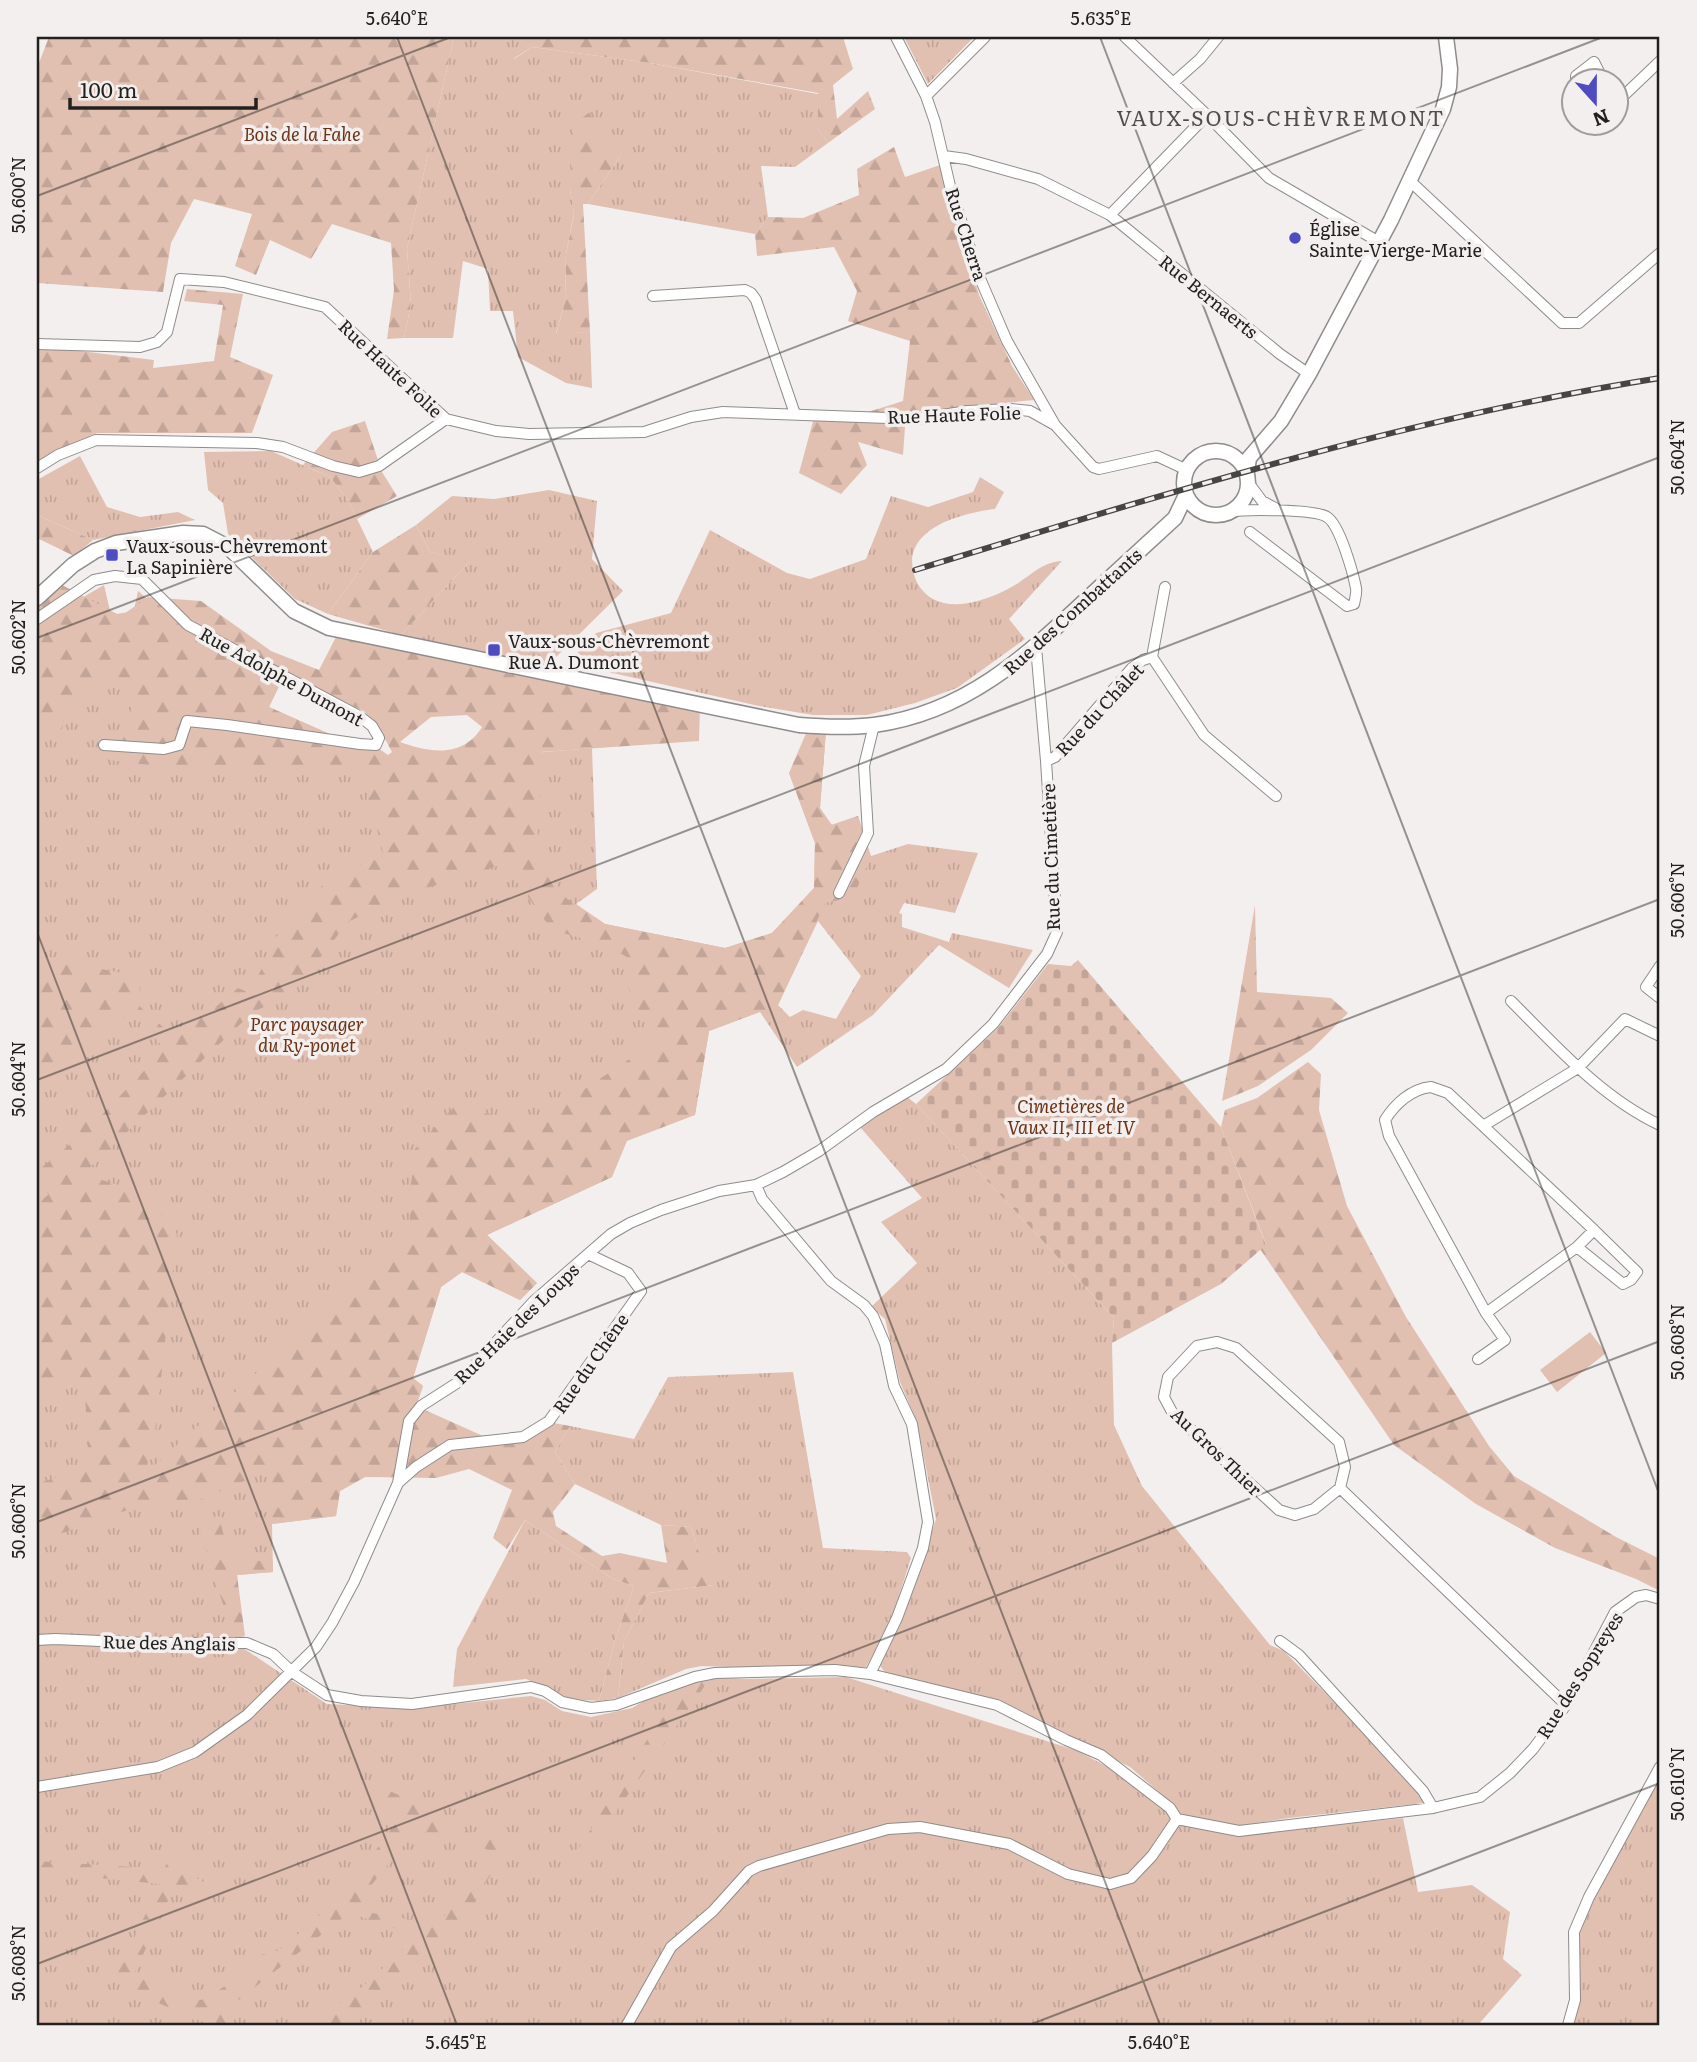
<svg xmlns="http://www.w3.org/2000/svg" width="1697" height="2062" font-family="Literata,serif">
<defs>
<pattern id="grass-tufts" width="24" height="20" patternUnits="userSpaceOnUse" patternTransform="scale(1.75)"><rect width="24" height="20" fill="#e2c0b1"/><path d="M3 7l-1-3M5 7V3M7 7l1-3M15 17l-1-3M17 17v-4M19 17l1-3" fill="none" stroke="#c2a598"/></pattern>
<pattern id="forest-firs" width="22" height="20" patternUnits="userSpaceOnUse" patternTransform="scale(1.75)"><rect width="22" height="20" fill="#e2c0b1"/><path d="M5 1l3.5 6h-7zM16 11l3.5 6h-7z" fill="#c2a598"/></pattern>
<pattern id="cemetery-stones" width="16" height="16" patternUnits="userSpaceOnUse" patternTransform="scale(1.75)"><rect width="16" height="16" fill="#e2c0b1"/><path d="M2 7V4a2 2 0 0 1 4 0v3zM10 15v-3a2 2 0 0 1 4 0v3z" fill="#c2a598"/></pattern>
</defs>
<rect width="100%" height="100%" fill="#f3efee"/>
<!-- grass -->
<path fill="url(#grass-tufts)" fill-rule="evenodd" d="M454,37H522L514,59L532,47L650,63L818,94V129L828,143L795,167L761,166L768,217L755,234L588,204L621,155L570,189L574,213L566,254L565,302L556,333L590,332L592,388L566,383L518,357L513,311H490L488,269L463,261L453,338H404L411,304L407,248Z
M904,37H974L928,84Z
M271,451L330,477L348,500L373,552L328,614L295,599L228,534L223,503L208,490L204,452Z
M80,456L107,507L140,517L178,512L195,520L93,540L37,515V480Z
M980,477L1004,492L995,509C961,513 901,529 914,574C916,584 924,594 933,599C957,612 993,598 1015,585C1030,576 1044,561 1062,561L1009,619L1025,639L957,688L915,703L867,715H813L759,706L568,663L596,633L671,613L710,530L787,573L810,579L866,559L891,496L928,507L973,492Z
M549,490L597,501L592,559L623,591L548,665L401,635L470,561L430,552L416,525L452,496L494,499Z
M104,585L111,615L134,611L138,591L182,629L280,684L269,707L334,736L363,767L592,748L597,889L576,904L605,924L725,948L772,933L814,888L815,843L789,773L826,731L820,808L831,825L858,816L871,856L908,844L978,853L955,913L904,903L899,913L902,914V927L949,942L952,933L1033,950L1009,988L939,945L873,1015L797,1067L760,1012L709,1031L695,1115L614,1138L612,1177L487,1235L537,1283L520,1300L462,1272L441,1287L413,1378L423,1386L391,1476L365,1477L340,1491L336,1516L272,1524L273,1572L237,1575L243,1648L327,1704L414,1708L531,1696L545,1700L562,1711L591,1717L632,1708L666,1688L711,1677L747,1679L846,1677L1078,1751L1167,1799L1130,1767L999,1703L886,1673L880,1666L906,1609L936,1519L917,1422L900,1382L885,1319L871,1307L917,1263L881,1222L922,1198L860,1127L906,1096L916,1104L1114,1318L1112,1343L1114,1425L1142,1486L1270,1645L1284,1651L1423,1793L1424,1803L1289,1818L1238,1826L1206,1820L1234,1835L1403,1818L1418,1892L1472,1885L1510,1912L1503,1959L1522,1975L1478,2025H37V624ZM818,921L861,976L836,1019L803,1010L790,1017L778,1005Z
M793,1372L823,1548L907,1552L911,1558L888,1630L866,1667L754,1668L702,1666L686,1669L618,1698L624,1641L649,1593L714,1585L699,1552L691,1527L661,1525L575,1484L555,1452L570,1426L634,1439L668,1377Z
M525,1520L613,1579L634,1586L615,1640L599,1701L570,1699L526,1679L453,1687L457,1649Z
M1660,1769V2025H1568L1575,2000L1574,1932Z"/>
<!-- forest -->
<path fill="url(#forest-firs)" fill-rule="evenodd" d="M49,37H454L407,248L411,304L404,338L387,339L394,290L391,243L332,224L311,259L270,240L256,275L235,266L252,214L194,199L171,243L163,292L37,283V68Z
M522,37H843L853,69L833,85L837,119L868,91L875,109L828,143L818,129V93L650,63L532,47L513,59Z
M590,112L599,137L621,155L588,204H583L590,332L556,334L565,302L566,254L574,214L570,189L572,125Z
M894,147L905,177L940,165L979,295L1012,366L1034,400L906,413L903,455L858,442L867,465L841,494L799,473L815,414L865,413L903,401L910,341L848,321L857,291L834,247L757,256L755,234L768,217L803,218L859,195L857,169Z
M187,289L243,294L230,357L273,375L252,433H97L37,462V350H72L154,360L153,368L214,361L223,305L184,301Z
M365,421L382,472L397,496L357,519L348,500L330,477L303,465L332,432Z
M37,515L93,540L74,556L37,538Z
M416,525L430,552L471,560L401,635L328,614L373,552Z
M60,584L121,616L148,597L201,601L271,651L319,670L337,635L700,707L699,741L541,752L537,853L566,898L605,924L725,948L772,933L814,888L815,843L789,773L807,731H826L820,808L832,825L858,816L871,857L853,897L825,903L778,1005L709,1031L695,1115L627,1141L612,1177L487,1235L537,1283L520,1300L462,1272L441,1287L413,1378L423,1386L416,1406L483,1436L524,1437L554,1423L570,1426L555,1452L575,1484L553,1512L556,1526L602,1556L620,1553L667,1563L661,1525L691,1527L699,1552L714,1559V1585L649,1593L624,1641L618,1698L599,1701L615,1640L634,1586L613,1579L525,1520L507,1549L493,1538L512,1490L469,1469L436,1478L365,1477L340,1491L336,1516L272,1524L268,1471L199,1500L136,1507L37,1542V1484L89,1466L84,1377L37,1393V1204L48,1195L41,1168L74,1141L64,1127L80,1113L95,1122L165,1049L131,1012L37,1091V956L141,977L138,1005L171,1034L213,1009L238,988L250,993L277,936L311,901L329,875L384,857L362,768L206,772L109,760L132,708L111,675L70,700L62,729L37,739V606ZM265,660L308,682L321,693L364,711L379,728L392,752L388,755L378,748L334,736L269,707L280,684ZM467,715L482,727C463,758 430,753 400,742L431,717ZM504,864L552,930L609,946L643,967L627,985L654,1043L533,1123L454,1107L413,1151L409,1234L145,1474L155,1432L177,1234L143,1193L83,1174L253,1012L291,995L348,922L395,898Z
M1255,905L1257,992L1331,998L1348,1013L1311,1050L1258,1086L1222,1101Z
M1308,1062L1321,1074L1319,1110L1347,1206L1406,1317L1489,1446L1514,1476L1616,1537L1660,1559V1591L1636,1579L1555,1548L1476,1504L1394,1445L1260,1249L1266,1244L1221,1127L1225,1110L1257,1098Z
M219,1516L230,1561H273V1572L237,1575L245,1636L234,1639L197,1522L204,1518Z
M711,1677L575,1870L567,1867L671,1702L662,1693Z
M371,1784L422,1804L420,1815L500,1843L497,1852L416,1830L360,1899L372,1913L418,1921L444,1916L485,1873H492L451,1939L399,1985L353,2018L352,2025H307V2023L359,1990L418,1936L349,1913L227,2009L234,2024L210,2025L128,1990L114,1980L160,1884L37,1872V1861L164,1869L173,1852L182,1855L186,1872L205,1883L195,1898L173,1890L134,1974L201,2000L246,1974L256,1956L280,1950L342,1895L403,1814L362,1796Z"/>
<!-- cemetery -->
<path fill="url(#cemetery-stones)" d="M1078,960L1221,1127L1266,1245L1221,1284L1112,1343L1114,1318L916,1104L998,1028L1048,964L1071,966Z"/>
<!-- pitch -->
<path fill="#e2c0b1" d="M1590,1332L1606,1353L1557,1392L1540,1370Z"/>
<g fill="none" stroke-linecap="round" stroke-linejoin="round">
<defs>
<path id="street" d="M896,37L926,96L935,122L950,186L979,276L1007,341L1055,425
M1125,37L1207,115L1269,178L1379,242
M1576,80V76L1594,62L1603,80
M1173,83L1200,59L1218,37
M926,96L985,37
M1616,103L1660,61
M944,156L966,159L1038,179L1110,215L1280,354L1309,374
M1410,181L1562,323H1579L1660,253
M1110,215L1207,115
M653,296L745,290L751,293L756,300L795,414
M37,344L140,347L157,342L167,332L180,279L224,282L325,307L446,419L496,431L529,434L644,432L691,417L723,412L916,419L968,411L1011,409L1030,411L1055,425L1093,467L1099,469L1157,456L1187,470
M37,468L58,455L96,440L257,443L283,447L333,466L359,472L379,466L446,419
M1248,482L1262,501L1275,508
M1229,512C1245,509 1315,509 1327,517C1340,525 1353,573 1356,588C1357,593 1355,599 1354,604L1347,606L1250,532
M1165,587L1152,657L1204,735L1276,796
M37,619L94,580L115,576L142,579L188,625L359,716L372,726L379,738L376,745L360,744L227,725L187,721L179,745L164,749L104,745
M1046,761L1055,757L1132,668L1143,660L1152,657
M839,893L868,833L864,766L874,725
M1660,966L1646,987L1660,998
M1511,1001C1556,1046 1602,1098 1660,1125
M1431,1087L1448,1093L1594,1230L1577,1247L1486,1313L1389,1136L1385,1120C1395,1104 1411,1089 1431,1087Z
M1483,1126L1578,1068L1625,1019L1660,1036
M756,1185L762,1199L831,1281L864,1305L873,1316L885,1344L894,1386L912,1424L928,1522L923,1548L897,1618L870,1674
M1577,1247L1623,1284L1631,1280L1637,1272L1594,1230
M1478,1359L1505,1340L1486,1313
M398,1483L416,1467L450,1445L523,1437L549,1421L641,1291L628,1273L588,1254
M1340,1488L1314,1509L1295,1515L1279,1510L1172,1412L1164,1397L1168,1377L1197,1346L1217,1342L1236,1348L1339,1442L1345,1467L1340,1488L1566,1705
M37,1640L55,1639L146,1643H247L273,1654L292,1672L327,1695L361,1701L412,1704L531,1687L545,1691L562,1702L591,1708L616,1705L695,1677L715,1673L835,1670L870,1674L997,1705L1066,1740L1101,1755L1170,1808L1177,1819
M1280,1641L1299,1655L1423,1791L1433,1808
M37,1787L158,1767L195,1752L247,1715L316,1647L332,1623L354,1582L398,1483L409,1421L421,1406L460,1381L534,1301L611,1234L630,1223L661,1210L719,1191L756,1185L783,1172L819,1151L873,1112L946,1069L993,1024L1047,954L1057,932L1046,761L1036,647
M1177,1819L1239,1831L1433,1808L1480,1797L1510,1773L1533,1749L1566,1705L1615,1612L1636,1597L1646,1595L1660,1599
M627,2025L671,1947L713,1911L749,1871L759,1866L888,1829L920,1827L1009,1844L1068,1874L1110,1884L1131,1878L1152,1856L1177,1819
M1568,2025L1575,2000L1574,1932L1589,1897L1660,1767"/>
<path id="secondary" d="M1184 483a32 32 0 1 1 64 0a32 32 0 1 1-64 0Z
M1247,472L1249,458L1281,421L1309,374L1391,220L1443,109L1449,87L1450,69L1446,37
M37,598L73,565L95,551L116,543L183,533L203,534L228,547L294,611L329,628L799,725C824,727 849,728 874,725C965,713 1025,657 1089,597C1118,570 1147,544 1175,518L1186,495"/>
</defs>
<!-- street casing -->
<use href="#street" stroke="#8f8c8b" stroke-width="12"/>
<!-- secondary casing -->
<use href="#secondary" stroke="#8f8c8b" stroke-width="17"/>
<!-- street -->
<use href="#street" stroke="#fff" stroke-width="10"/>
<!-- secondary -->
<use href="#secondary" stroke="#fff" stroke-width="14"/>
<defs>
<path id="rail" d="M915,570C1161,495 1406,418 1660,378"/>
</defs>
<!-- rail casing -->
<use href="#rail" stroke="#474544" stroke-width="6"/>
<!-- rail -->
<use href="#rail" stroke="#f3efee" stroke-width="3.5" stroke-dasharray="10" stroke-linecap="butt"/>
</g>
<!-- ticks -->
<path fill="none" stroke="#222120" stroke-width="2" stroke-opacity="0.45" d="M397,37L1160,2025M1100,37L1660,1496M37,196L451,37M37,638L1603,37M37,932L457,2025M37,1080L1660,457M37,1522L1660,899M37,1964L1660,1341M1029,2025L1660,1783"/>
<!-- markers -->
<g fill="#4f4cc2" stroke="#f3efee" stroke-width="2.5">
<circle cx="1295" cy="238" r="7"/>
<rect x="105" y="548" width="14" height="14" rx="3.5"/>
<rect x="487" y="643" width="14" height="14" rx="3.5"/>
</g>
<g text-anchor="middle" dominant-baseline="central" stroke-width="7" stroke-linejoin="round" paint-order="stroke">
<!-- park labels -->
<g font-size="18" font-style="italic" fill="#6c3214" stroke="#f3efee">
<text x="302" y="133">Bois de la Fahe</text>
<text x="307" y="1023">Parc paysager<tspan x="307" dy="21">du Ry-ponet</tspan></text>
<text x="1071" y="1105">Cimetières de<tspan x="1071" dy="21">Vaux II, III et IV</tspan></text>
</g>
<!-- poi labels -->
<g font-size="18" fill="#222120" stroke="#f3efee" text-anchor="start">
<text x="1309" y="228">Église<tspan x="1309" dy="21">Sainte-Vierge-Marie</tspan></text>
<text x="126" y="545">Vaux-sous-Chèvremont<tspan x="126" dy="21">La Sapinière</tspan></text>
<text x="508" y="640">Vaux-sous-Chèvremont<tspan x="508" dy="21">Rue A. Dumont</tspan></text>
</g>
<!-- street labels -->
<g font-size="18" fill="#222120" stroke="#f3efee">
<text transform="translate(967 234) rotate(72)">Rue Cherra</text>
<text transform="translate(1209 296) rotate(39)">Rue Bernaerts</text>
<text transform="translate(391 368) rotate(43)">Rue Haute Folie</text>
<text transform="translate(954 414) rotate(-2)">Rue Haute Folie</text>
<text transform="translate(1072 611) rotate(-42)">Rue des Combattants</text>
<text transform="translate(282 676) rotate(29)">Rue Adolphe Dumont</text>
<text transform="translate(1099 709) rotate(-47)">Rue du Châlet</text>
<text transform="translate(1050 857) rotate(-92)">Rue du Cimetière</text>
<text transform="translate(516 1323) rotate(-44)">Rue Haie des Loups</text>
<text transform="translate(590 1363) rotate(-55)">Rue du Chêne</text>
<text transform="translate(1217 1451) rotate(44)">Au Gros Thier</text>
<text transform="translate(169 1642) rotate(1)">Rue des Anglais</text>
<text transform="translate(1579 1675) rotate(-58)">Rue des Sopreyes</text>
</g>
<!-- quarter labels -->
<g font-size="21" letter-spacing="2" fill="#4f4c4b" stroke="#f3efee">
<text x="1281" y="116">VAUX-SOUS-CHÈVREMONT</text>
</g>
</g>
<!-- border -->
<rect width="1697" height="2062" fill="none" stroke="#f3efee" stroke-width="77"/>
<!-- north arrow -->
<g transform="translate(1595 102) rotate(159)"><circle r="33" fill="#f3efee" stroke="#9f9d9c" stroke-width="2"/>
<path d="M0-5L12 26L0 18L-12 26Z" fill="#4f4cc2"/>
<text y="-10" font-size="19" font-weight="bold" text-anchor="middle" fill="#222120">N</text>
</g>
<!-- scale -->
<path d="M70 98v10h186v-10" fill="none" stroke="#222120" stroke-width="3.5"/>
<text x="80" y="98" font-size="21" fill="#222120" stroke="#f3efee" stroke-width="5" paint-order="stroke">100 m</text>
<rect x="38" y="38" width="1620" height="1986" fill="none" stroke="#222120" stroke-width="2.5"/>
<g font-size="18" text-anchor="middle" fill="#222120">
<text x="397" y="25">5.640°E</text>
<text x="1101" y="25">5.635°E</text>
<text transform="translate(19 195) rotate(-90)" y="6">50.600°N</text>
<text transform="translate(1678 457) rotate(-90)" y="6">50.604°N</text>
<text transform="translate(19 637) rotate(-90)" y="6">50.602°N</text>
<text transform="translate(1678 900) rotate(-90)" y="6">50.606°N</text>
<text transform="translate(19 1079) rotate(-90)" y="6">50.604°N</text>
<text transform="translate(1678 1342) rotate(-90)" y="6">50.608°N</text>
<text transform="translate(19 1521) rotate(-90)" y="6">50.606°N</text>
<text transform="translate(1678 1784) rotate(-90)" y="6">50.610°N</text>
<text transform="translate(19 1963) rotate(-90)" y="6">50.608°N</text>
<text x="456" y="2049">5.645°E</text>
<text x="1159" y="2049">5.640°E</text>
</g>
</svg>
